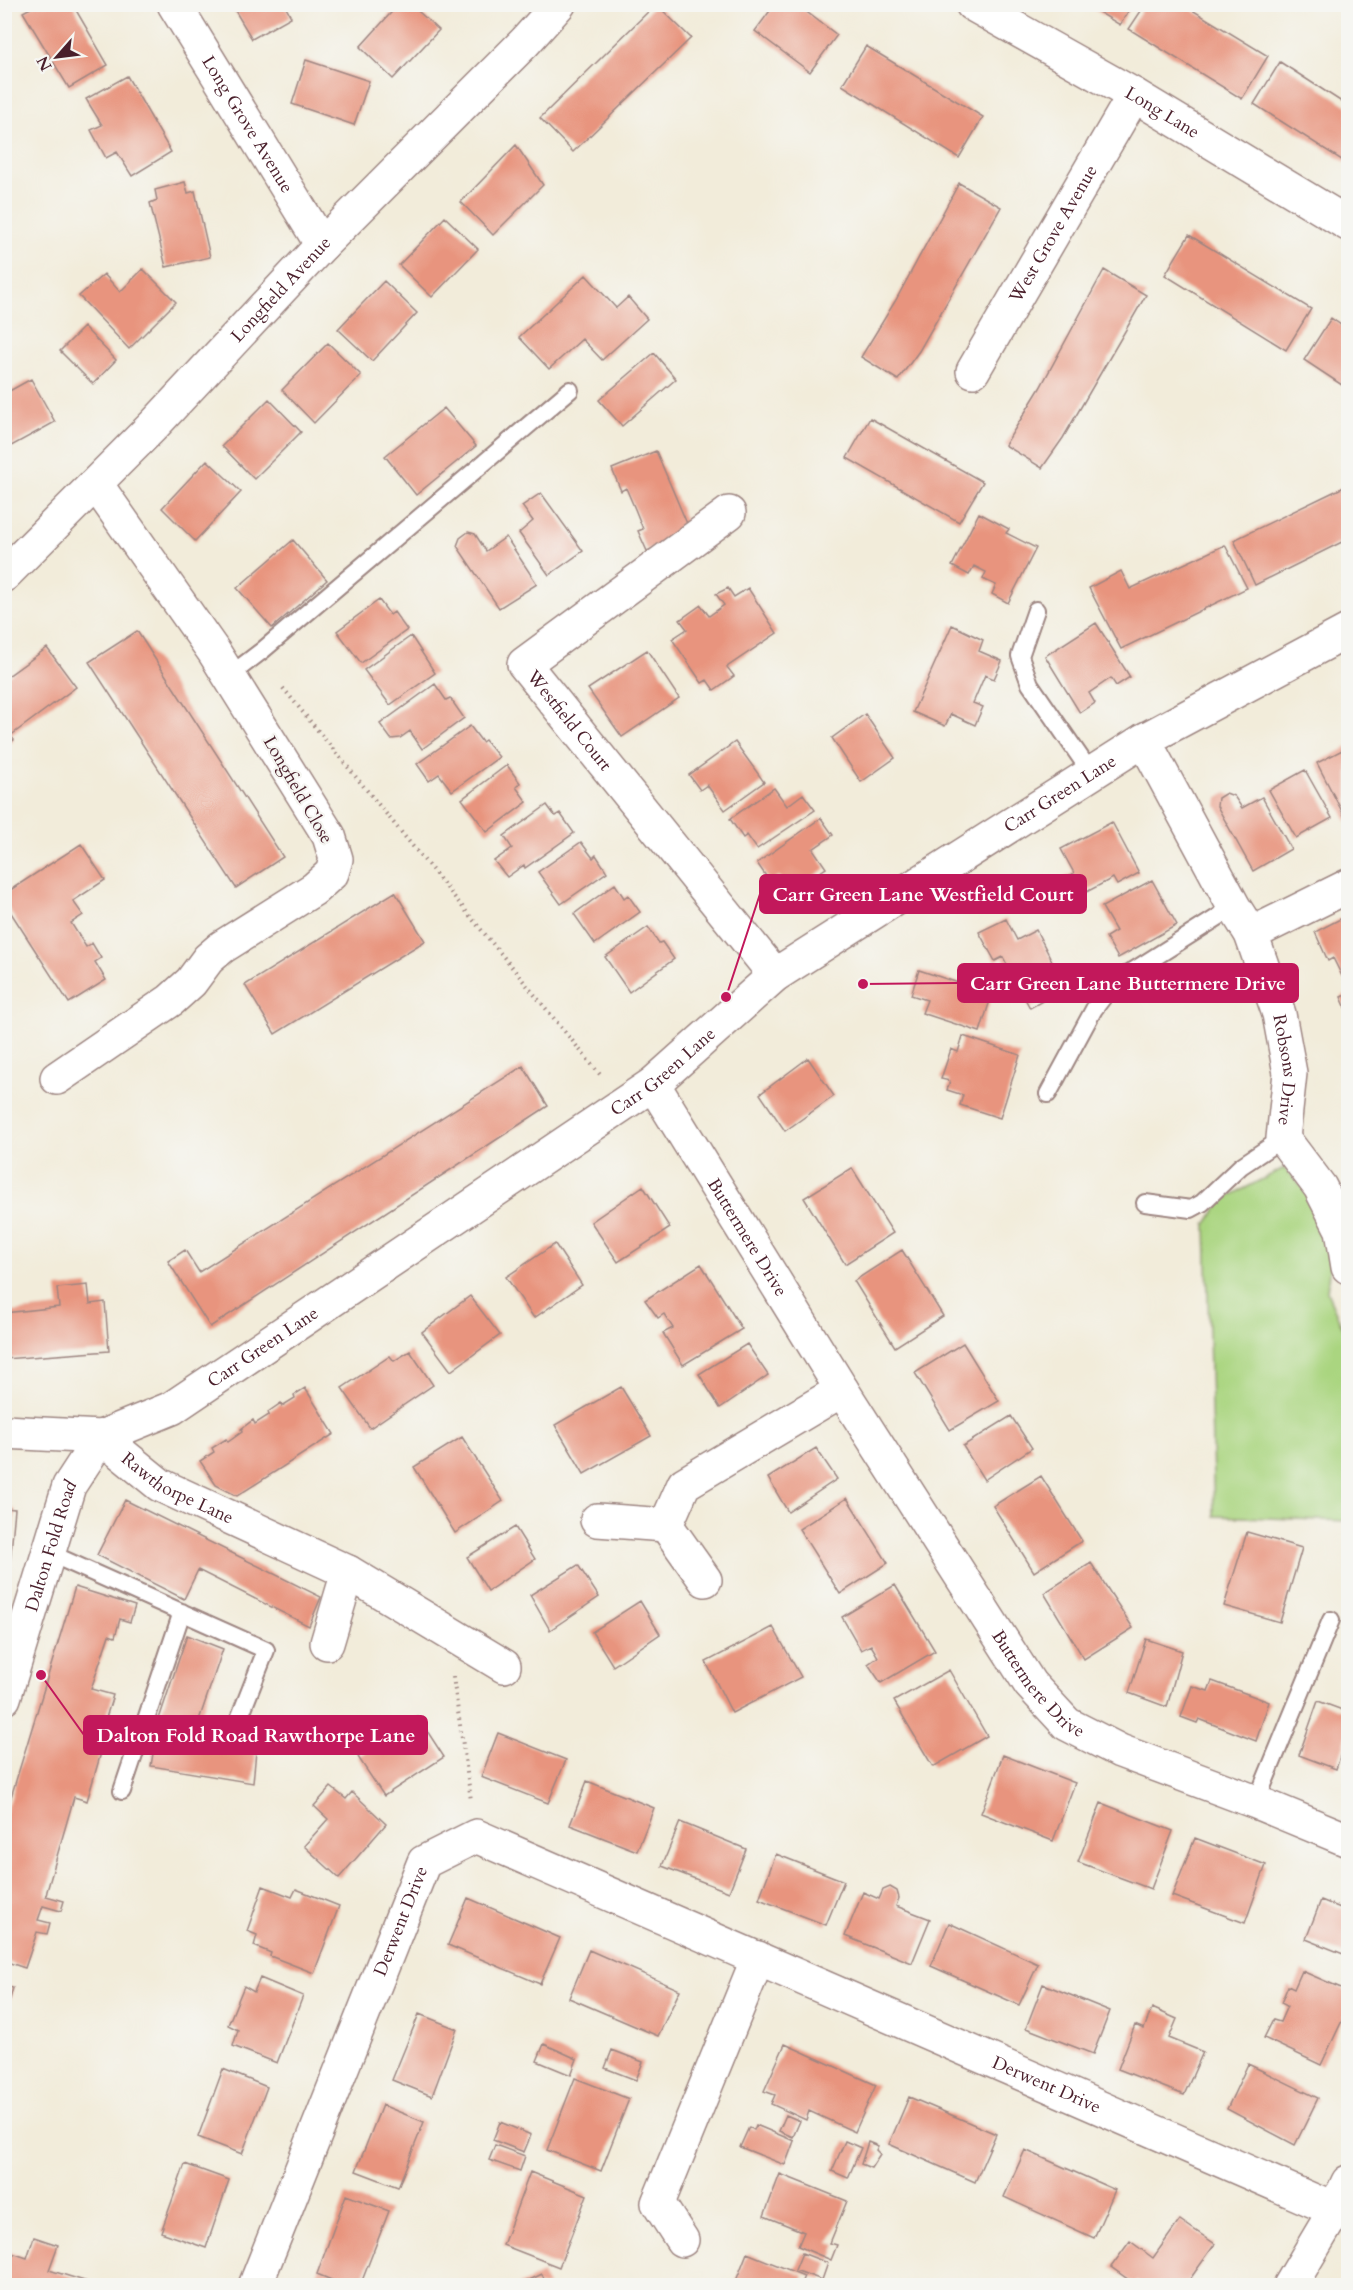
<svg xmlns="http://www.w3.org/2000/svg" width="1353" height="2290" font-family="Cardo,serif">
<rect width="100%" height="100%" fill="#f6f6f2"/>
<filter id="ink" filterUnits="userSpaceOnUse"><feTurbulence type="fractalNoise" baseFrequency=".0167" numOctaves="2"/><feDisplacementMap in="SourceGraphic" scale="12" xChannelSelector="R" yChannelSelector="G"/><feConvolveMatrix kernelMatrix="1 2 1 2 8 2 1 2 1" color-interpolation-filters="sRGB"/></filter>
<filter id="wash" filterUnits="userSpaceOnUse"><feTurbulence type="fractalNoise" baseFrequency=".008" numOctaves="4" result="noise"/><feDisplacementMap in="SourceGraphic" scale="24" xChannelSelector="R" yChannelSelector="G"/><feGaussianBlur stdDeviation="1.35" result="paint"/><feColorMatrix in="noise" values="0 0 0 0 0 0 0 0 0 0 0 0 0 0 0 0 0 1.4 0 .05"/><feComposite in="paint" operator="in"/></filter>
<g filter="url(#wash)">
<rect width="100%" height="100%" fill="#f2ecda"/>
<!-- green -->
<path fill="#aad580" stroke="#7a7a56" stroke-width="1.5" d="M1284,1168L1311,1196L1330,1260L1327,1292L1348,1340V1521L1214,1516L1206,1225L1222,1200Z"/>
<g id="blocks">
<!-- building -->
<path fill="#e8947e" d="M231,4H284L291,17L252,39Z
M399,4H410L439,30L393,79L360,47Z
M656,4L691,38L573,152L540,118Z
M775,4H796L837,35L810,72L755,31Z
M36,5H73L108,65L69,88L23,12Z
M1087,5H1132L1120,25Z
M1145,5H1184L1268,56L1242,99L1129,29Z
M866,46L983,117L959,158L842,85Z
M306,60L369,81L354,125L292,104Z
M1280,62L1348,106V164L1254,104Z
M127,76L171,152L132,176L117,152L106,158L91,130L102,125L86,99Z
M516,145L543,185L493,235L461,202Z
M185,182L188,193L195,191L210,257L166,267L150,203L157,200L155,190Z
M959,183L1001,207L919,351L898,380L861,357L896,300Z
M445,217L478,249L432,297L399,265Z
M1189,235L1311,309L1286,350L1165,275Z
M143,269L176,302L129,349L79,296L104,274L120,292Z
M1104,270L1146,295L1063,438L1042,468L1005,445L1040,388Z
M586,275L616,308L628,297L647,319L602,360L582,339L549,369L519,337Z
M384,281L417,313L372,361L338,329Z
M1331,318L1348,330V389L1304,360Z
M84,327L116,360L93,384L60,351Z
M328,343L361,375L314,423L282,390Z
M654,353L676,379L622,426L599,400Z
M31,379L55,422L4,450V394Z
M269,399L301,432L254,479L222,446Z
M444,408L476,446L416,495L385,456Z
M870,418L983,482L959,522L847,458Z
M656,451L691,533L647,551L638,531L643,529L635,509L626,488L621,491L612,469Z
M207,460L241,492L195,541L162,508Z
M1348,485V539L1255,585L1234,540Z
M541,493L583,551L549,575L519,533L533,521L522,506Z
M979,513L1009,529L1006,533L1036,548L1008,603L992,594L996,585L983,579L986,572L974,566L969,575L952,566Z
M468,532L475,534L486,551L506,537L537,584L499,608L457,546L460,538Z
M293,540L327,580L272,628L237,588Z
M1225,545L1247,588L1121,649L1089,588L1121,571L1130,589Z
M728,588L734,597L748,588L777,633L727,667L734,676L714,690L707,680L702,683L672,639L687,629L680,620L701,605L709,616L724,605L716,594Z
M379,600L390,615L394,612L407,630L361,663L337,631Z
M1096,623L1130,677L1116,686L1111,678L1089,693L1095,703L1080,713L1045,656Z
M952,625L983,640L979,651L1002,661L994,679L985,675L973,703L983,707L975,725L951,714L945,726L913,712Z
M137,631L283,857L236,888L89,662Z
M411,636L435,673L390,705L364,670Z
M47,648L76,687L10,736L14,740L4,747V679Z
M647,650L679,698L622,737L588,689Z
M435,684L446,700L450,698L464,718L422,749L410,731L400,738L391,739L380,724Z
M865,714L895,758L861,782L832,738Z
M470,726L482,742L485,740L499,757L452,791L439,774L429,781L417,764Z
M735,742L764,782L725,810L707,785L700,790L689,775Z
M1348,747V823L1317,763Z
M507,765L520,783L516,787L527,802L487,832L462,799Z
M1305,770L1332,818L1296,838L1269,790Z
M774,788L787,806L803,794L815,810L757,849L747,835L743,838L730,819Z
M1226,793L1234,796L1242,808L1262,797L1291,849L1253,871L1217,806L1218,798Z
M547,805L555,816L560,813L574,833L525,868L524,865L507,877L494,861L512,848L504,836Z
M821,818L833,835L813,849L826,868L790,892L779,876L770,882L757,863Z
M1112,822L1139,873L1117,885L1113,878L1075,898L1064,878L1074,873L1061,849Z
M581,842L593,858L596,855L607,872L561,904L538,872Z
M81,844L105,880L73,901L83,915L71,923L86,947L92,943L101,958L95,962L106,980L69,1003L4,902V894Z
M1152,880L1177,925L1118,958L1106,937L1116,931L1102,907Z
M615,884L624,898L628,895L640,912L595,944L574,914Z
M395,892L425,941L275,1034L245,985Z
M1348,915V977L1344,980L1333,958L1328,961L1315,932Z
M1006,919L1017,940L1036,930L1066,988L1030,1008L1003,957L995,961L979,932Z
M648,927L659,943L662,942L674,959L629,992L605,957Z
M919,970L992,994L980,1032L922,1013L927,1000L911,995Z
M1348,994V1013L1341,997Z
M963,1036L1020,1055L1000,1118L960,1105L963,1095L947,1090L950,1081L941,1079L951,1049L958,1052Z
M808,1058L834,1096L785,1131L760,1094Z
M523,1066L548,1106L210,1327L168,1261L185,1250L199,1272Z
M852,1168L893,1233L845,1264L804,1198Z
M643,1186L670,1228L618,1262L591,1222Z
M555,1244L582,1285L534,1318L506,1277Z
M902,1250L943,1316L895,1347L854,1281Z
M701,1264L742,1329L683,1365L663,1333L673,1328L664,1314L658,1318L645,1300Z
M88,1285L90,1304L105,1302L109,1351L4,1359V1313L59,1307L57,1288Z
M470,1296L500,1335L451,1371L422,1332Z
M963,1343L999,1401L950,1430L915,1373Z
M747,1344L768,1375L720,1408L699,1374Z
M410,1351L433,1385L370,1428L342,1388L390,1356L394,1361Z
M621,1387L651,1436L584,1474L555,1425Z
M305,1388L334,1434L237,1496L216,1485L200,1461L214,1452L212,1448L226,1439L228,1442L242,1432L241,1429L253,1420L255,1424L269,1415L268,1412L281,1403L282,1406L295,1398L294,1395Z
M1011,1416L1032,1448L984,1480L963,1446Z
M462,1437L503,1501L455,1533L414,1467Z
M816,1448L837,1479L788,1512L768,1478Z
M1041,1476L1082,1541L1034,1572L993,1506Z
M847,1498L888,1563L840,1594L799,1529Z
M125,1500L321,1597L309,1626L198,1570L184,1599L97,1555Z
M4,1508L15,1509L10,1563L4,1562Z
M515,1527L535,1559L488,1591L467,1557Z
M1247,1532L1302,1548L1280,1622L1224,1606Z
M1091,1563L1133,1628L1084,1659L1044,1593Z
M578,1565L599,1597L550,1630L530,1595Z
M895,1585L935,1651L881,1683L868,1664L878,1657L871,1645L861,1650L842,1617Z
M75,1587L135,1606L130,1622L120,1619L115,1637L109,1635L91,1689L113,1695L102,1731L107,1732L87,1801L74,1797L47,1891L46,1896L64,1901L61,1911L43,1906L38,1920L50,1923L47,1934L37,1932L25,1968L4,1961V1820Z
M640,1601L660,1634L613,1666L592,1632Z
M773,1627L801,1677L732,1713L706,1662Z
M187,1635L223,1649L195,1732L159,1719Z
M1146,1639L1182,1651L1167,1707L1129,1693Z
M949,1670L987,1736L933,1767L894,1701Z
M1212,1681L1269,1702L1256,1741L1199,1719L1197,1723L1181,1717L1192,1686L1208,1691Z
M1318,1701L1348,1712V1732L1336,1769L1299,1755Z
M418,1717L444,1757L384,1796L358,1757L369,1749L363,1739L383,1728L388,1737Z
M498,1733L566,1760L548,1803L481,1777Z
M156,1735L256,1751L253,1783L151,1766Z
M1003,1755L1075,1783L1053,1841L981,1813Z
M587,1781L654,1808L637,1851L570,1825Z
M331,1787L346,1799L352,1792L386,1824L339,1878L304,1846L328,1819L314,1806Z
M1101,1803L1173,1831L1151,1889L1078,1862Z
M680,1822L746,1849L729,1892L662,1866Z
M1195,1838L1266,1865L1245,1923L1172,1896Z
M776,1854L844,1881L826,1925L759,1899Z
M263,1886L292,1897L296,1889L339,1906L314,1973L270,1956L271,1953L254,1946L257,1935L247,1931Z
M890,1887L897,1891L899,1898L896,1906L930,1919L912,1963L845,1936L863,1892L879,1899L883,1890Z
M468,1898L560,1938L540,1984L448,1945Z
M1321,1900L1348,1911V1956L1306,1939Z
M949,1923L1038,1964L1019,2005L931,1966Z
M589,1950L680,1990L658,2036L569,1998Z
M1302,1971L1348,1991V2008L1321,2065L1264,2038L1273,2020L1280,2022L1287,2006L1281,2003L1288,1986L1294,1989Z
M260,1978L303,1996L277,2063L233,2046L238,2030L228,2025L244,1986L254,1992Z
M1043,1984L1110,2011L1093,2054L1026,2028Z
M4,1986L13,1988L5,2017H4Z
M1152,2008L1177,2019L1169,2038L1203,2052L1184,2095L1118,2069L1135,2025L1144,2029Z
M419,2014L457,2029L432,2096L392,2080Z
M544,2044L577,2059L571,2075L537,2061Z
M785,2044L876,2085L855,2132L809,2111L806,2120L771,2104L775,2095L764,2091Z
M612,2050L643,2062L636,2080L605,2068Z
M1248,2064L1318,2098L1295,2145L1227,2109Z
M223,2069L267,2087L242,2154L198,2137Z
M575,2078L629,2099L601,2171L547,2150Z
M909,2097L996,2134L975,2182L889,2144Z
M382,2105L424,2122L398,2187L356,2171Z
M786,2115L800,2121L793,2137L779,2131Z
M500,2122L531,2135L524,2152L493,2140Z
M756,2125L794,2141L785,2165L740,2147L749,2127L754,2130Z
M845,2141L861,2148L848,2178L832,2171Z
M868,2142L878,2146L876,2150L880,2154L871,2168L861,2164Z
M495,2145L525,2156L520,2171L489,2160Z
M1025,2150L1115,2190L1094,2238L1004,2197Z
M185,2164L229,2180L206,2248L161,2232Z
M530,2172L587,2195L559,2267L503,2245Z
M780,2174L847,2201L830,2243L837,2245L831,2260L798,2246L804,2232L764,2216Z
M346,2195L389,2211L360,2286H346L317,2274Z
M1180,2220L1215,2244L1185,2286H1144L1137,2281L1136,2285L1111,2267L1130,2241L1153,2258Z
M34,2237L58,2245L49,2270L91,2283L90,2286H4L6,2251L27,2258Z
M747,2253L804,2276L800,2286H734Z
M802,2253L828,2263L822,2280L795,2270Z
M542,2274L547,2286H517Z"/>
</g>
</g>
<g filter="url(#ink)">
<use href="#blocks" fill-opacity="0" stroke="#9e8682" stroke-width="1.5"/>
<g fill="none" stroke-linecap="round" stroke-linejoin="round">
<defs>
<path id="lane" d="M1036,610L1020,656L1030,684L1091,773
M229,676L263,650L570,390
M1048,1094L1094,1009L1114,983L1234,907
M1145,1203L1191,1209L1202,1203L1241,1166L1283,1138
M49,1553L266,1650L237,1724
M122,1791L182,1612
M1256,1802L1331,1620"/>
<g id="street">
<path id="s1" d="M174,4L322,245"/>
<path id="s2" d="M973,371L1134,95"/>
<path id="s3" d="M729,513L524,664L775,975"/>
<path id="s4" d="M4,575L154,425L322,245L525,42L559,4"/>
<path id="s5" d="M1144,740L1234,907L1251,934L1279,1014L1290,1073L1283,1138L1320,1187L1342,1230L1348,1267"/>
<path d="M1251,934L1348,886"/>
<path d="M57,1078L171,1000L191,982L208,959L222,947L314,889L332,873L336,859L329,836L214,652L96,484"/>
<path id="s6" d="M653,1084L842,1390L1030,1684L1067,1724L1120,1751L1256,1802L1348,1840"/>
<path id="s7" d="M4,1432L101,1437L160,1485L348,1572L504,1666"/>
<path id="s8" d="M101,1437L172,1408L653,1084L775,975L1144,740L1348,631"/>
<path d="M597,1520L666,1525L684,1484L842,1390"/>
<path d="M666,1525L705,1580"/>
<path d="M327,1643L348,1572"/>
<path id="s9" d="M4,1698L69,1486L101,1437"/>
<path d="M682,2240L658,2203L758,1958"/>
<path id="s10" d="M255,2286L424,1862L476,1836L1335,2210"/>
<path d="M1290,2286L1335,2210L1348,2182"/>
</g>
<g id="secondary">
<path id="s11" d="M972,4L1134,95L1348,224"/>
</g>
</defs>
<!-- lane casing -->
<use href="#lane" stroke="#9e8682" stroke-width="20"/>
<!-- street casing -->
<use href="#street" stroke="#9e8682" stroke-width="36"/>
<!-- secondary casing -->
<use href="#secondary" stroke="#9e8682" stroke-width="36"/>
<!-- path -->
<path stroke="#9e8682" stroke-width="4" stroke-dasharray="1.5 4.5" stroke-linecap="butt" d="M283,688L602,1077
M453,1677L471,1800"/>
<!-- lane -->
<use href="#lane" stroke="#fff" stroke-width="16"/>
<!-- street -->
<use href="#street" stroke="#fff" stroke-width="33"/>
<!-- secondary -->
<use href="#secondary" stroke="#fff" stroke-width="33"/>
</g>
</g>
<g text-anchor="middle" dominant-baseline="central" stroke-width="4.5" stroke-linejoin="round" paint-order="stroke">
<!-- street labels -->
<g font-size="18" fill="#4a1f2b" stroke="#f6f6f2">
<text stroke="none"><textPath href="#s11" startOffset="219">Long Lane</textPath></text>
<text stroke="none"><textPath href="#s1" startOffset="141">Long Grove Avenue</textPath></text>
<text stroke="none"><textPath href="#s2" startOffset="159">West Grove Avenue</textPath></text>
<text stroke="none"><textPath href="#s4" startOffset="398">Longfield Avenue</textPath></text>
<text stroke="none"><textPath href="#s3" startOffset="327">Westfield Court</textPath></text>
<text transform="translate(298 790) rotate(60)">Longfield Close</text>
<text stroke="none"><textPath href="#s8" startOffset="1158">Carr Green Lane</textPath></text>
<text stroke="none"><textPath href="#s8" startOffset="672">Carr Green Lane</textPath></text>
<text stroke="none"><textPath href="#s5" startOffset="363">Robsons Drive</textPath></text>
<text stroke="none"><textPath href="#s6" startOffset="180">Buttermere Drive</textPath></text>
<text stroke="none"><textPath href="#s8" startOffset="186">Carr Green Lane</textPath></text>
<text stroke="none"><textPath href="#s7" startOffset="190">Rawthorpe Lane</textPath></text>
<text stroke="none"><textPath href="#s9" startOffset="159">Dalton Fold Road</textPath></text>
<text stroke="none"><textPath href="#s6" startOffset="714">Buttermere Drive</textPath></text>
<text stroke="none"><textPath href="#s10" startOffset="393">Derwent Drive</textPath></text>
<text stroke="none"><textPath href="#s10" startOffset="1137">Derwent Drive</textPath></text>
</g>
</g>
<!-- callouts -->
<path fill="none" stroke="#c2185b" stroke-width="2" d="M726 997L760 894M863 984L958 983M41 1675L84 1735"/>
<g fill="#c2185b" stroke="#f6f6f2" stroke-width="2">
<circle cx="726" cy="997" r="6"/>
<circle cx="863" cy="984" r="6"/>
<circle cx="41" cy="1675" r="6"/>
</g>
<g fill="#c2185b" stroke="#c2185b" stroke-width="2">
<rect x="760" y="875" width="326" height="38" rx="6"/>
<rect x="958" y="964" width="340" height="38" rx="6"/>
<rect x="84" y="1716" width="343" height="38" rx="6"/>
</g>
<g font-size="20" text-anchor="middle" font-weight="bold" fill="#fff">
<text x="923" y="901">Carr Green Lane Westfield Court</text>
<text x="1128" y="990">Carr Green Lane Buttermere Drive</text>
<text x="256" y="1742">Dalton Fold Road Rawthorpe Lane</text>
</g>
<!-- margin -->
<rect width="1353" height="2290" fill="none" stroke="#f6f6f2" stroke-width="24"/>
<!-- north arrow -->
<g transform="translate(57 57) rotate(242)" stroke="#f6f6f2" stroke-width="4.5" paint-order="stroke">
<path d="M0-4.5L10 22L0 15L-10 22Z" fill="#4a1f2b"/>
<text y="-9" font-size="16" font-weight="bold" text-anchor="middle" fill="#4a1f2b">N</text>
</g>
</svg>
